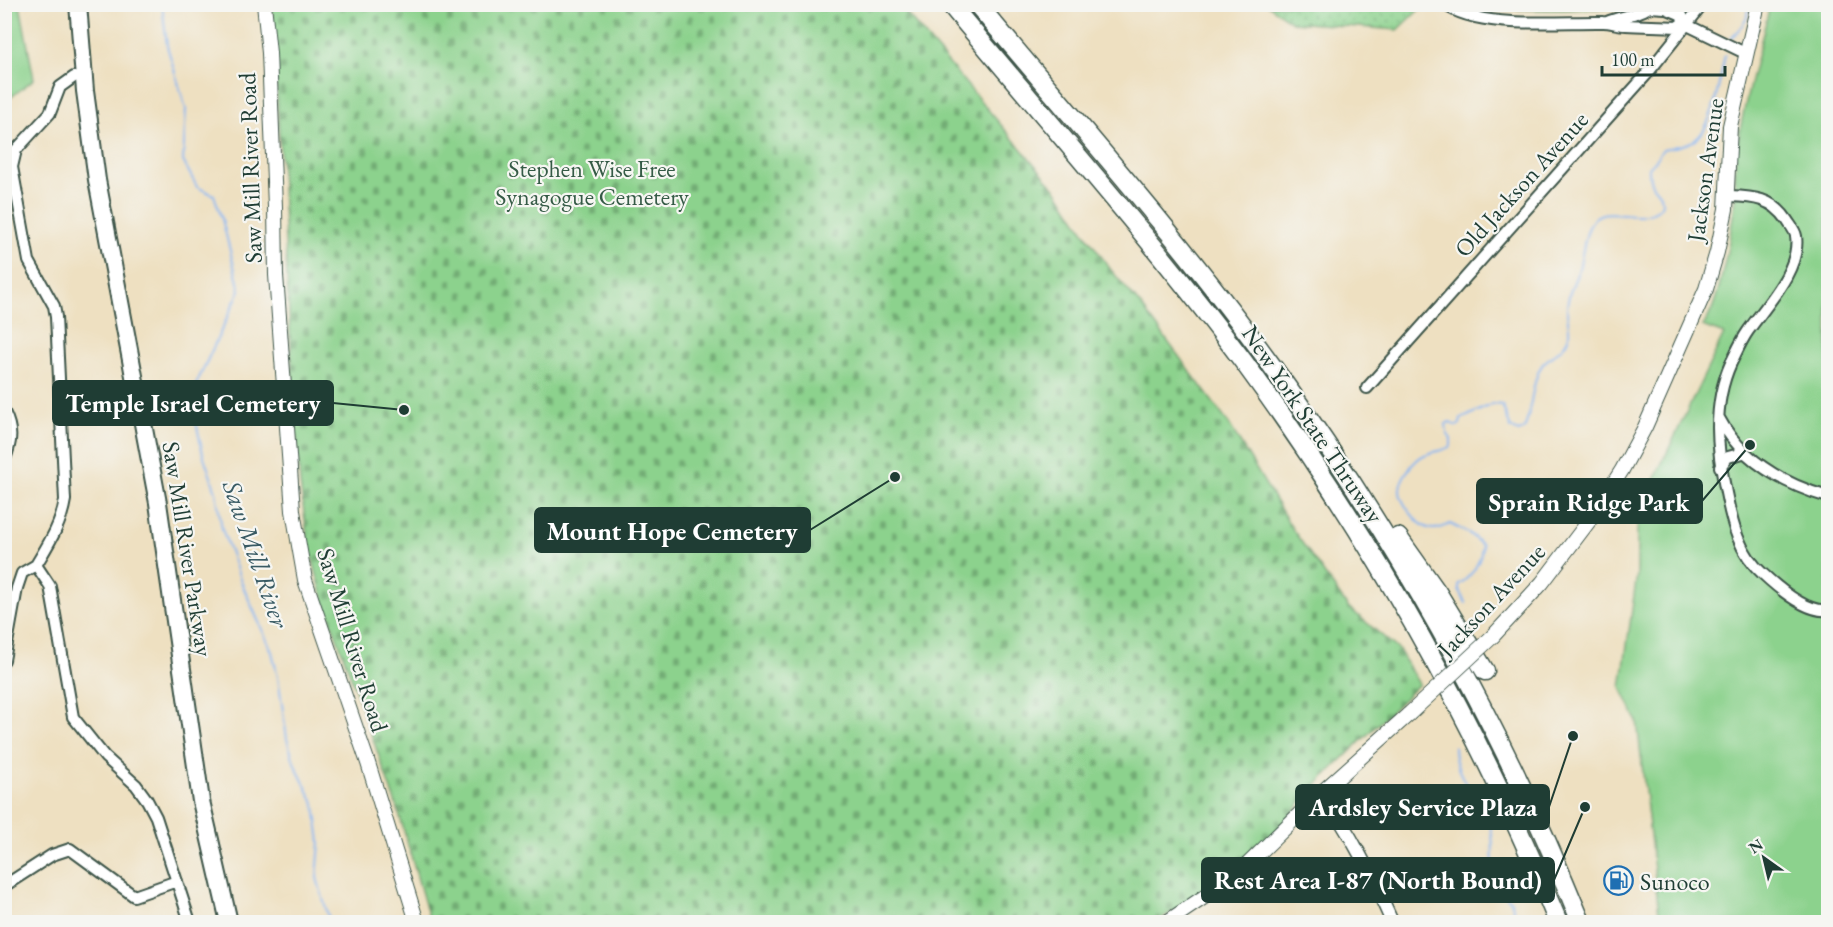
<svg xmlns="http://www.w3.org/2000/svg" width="1833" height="927" font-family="'EB Garamond',serif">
<defs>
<pattern id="grass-dots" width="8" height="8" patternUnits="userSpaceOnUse" patternTransform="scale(1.5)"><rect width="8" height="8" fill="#8cd28d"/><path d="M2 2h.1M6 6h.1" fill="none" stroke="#72ac74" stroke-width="1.8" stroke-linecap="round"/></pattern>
<pattern id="cemetery-stones" width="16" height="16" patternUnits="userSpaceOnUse" patternTransform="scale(1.5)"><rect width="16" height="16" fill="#8cd28d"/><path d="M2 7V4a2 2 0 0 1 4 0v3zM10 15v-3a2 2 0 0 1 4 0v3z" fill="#72ac74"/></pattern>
</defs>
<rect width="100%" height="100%" fill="#f6f6f2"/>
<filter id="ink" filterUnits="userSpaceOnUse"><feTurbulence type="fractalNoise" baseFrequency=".0167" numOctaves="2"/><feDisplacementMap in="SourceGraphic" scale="12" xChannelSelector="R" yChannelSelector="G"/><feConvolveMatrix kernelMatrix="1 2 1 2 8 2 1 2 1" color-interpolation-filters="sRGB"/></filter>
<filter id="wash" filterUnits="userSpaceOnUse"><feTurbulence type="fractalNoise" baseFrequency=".008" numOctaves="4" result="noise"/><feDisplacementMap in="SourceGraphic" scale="24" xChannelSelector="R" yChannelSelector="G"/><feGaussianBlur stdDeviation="1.35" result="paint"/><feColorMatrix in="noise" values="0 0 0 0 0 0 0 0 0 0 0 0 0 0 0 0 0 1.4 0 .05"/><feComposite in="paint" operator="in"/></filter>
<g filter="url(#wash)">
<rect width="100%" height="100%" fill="#eee0c1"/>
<!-- grass -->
<path fill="url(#grass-dots)" stroke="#568860" stroke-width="1.5" d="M1268,5H1424L1398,30L1292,22Z
M1464,5H1654L1652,7L1562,10L1471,9Z"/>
<!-- cemetery -->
<path fill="url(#cemetery-stones)" stroke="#568860" stroke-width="1.5" d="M292,4L899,5L1058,192L1084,232L1111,270L1143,308L1229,424L1293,530L1347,606L1399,650L1419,684L1316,785L1279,829L1213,888L1155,922H430L398,810L324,601L308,542L300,483L293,385L272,8Z"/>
<!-- green -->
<path fill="#8cd28d" stroke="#568860" stroke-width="1.5" d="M5,4L20,5L34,79L5,102Z
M1770,5H1828V922H1660L1637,721L1621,688L1637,574V532L1639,511L1724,334L1702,326C1719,312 1733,222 1735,198C1736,182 1734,165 1737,148C1744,99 1759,52 1770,5Z"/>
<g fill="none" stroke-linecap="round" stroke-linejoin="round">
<!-- stream -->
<path stroke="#87b6f2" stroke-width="2" d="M162,4L167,46L186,109L183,161L197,187L214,195L222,219L240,290L194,389V413L203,454L216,492L222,529L242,584L272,652L278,677L287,739L295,765L315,805L320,842L317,878L330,922
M1731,38C1741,27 1749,20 1749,4
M1466,603L1459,590V584C1472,577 1482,560 1482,545L1470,534L1450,524C1443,527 1436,531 1428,528C1417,524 1401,503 1400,492C1399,481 1409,467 1417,460C1425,451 1441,453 1451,446V439L1447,433L1446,424L1449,422L1457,426L1460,424L1461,419L1493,404L1502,405L1511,428L1518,432L1524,430C1531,414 1532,377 1543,364C1552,354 1567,349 1569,334C1570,325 1566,316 1567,307C1568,293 1573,284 1578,272C1583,257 1583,237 1591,223C1603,201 1637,225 1658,209C1661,206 1662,205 1662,201C1662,193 1653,189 1651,182C1649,178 1649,172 1649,168L1663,149C1672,147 1683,146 1691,142C1713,134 1720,77 1725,55
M1454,746C1453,776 1480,799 1490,826C1496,843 1490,860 1494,878C1496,888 1504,892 1510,900C1514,905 1514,916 1515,922"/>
</g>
</g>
<g filter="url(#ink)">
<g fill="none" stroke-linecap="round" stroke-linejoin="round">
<defs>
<path id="minor" d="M1444,4C1479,30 1560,21 1603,22C1611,22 1618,25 1626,25C1643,26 1660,26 1677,27L1683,23L1747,54
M1607,22C1619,17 1641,14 1649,7L1665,8L1682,15L1683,23
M1727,196C1753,197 1771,197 1787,220C1790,225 1795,230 1796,236C1801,269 1766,305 1748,331C1741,341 1736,353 1731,363C1712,405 1717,450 1726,493C1732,524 1739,553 1763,574C1778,588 1807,613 1828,610
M1367,388L1646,75L1703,4
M4,412C13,430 12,442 4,461
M1719,418C1741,460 1784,484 1828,497
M1720,467L1728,457L1743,453
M36,565C49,543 61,525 65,500L56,317L54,306L29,261L12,167L16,150L50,113L60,87L74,77
M4,660L17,588L22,573L36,565L50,586L73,717L105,757L136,785L147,800L156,817L190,922
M4,886L52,855L70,849L134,896L177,881"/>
<path id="tertiary" d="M1321,793C1351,832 1372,877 1392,922"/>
<path id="secondary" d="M264,4L269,53L275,207L276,275L293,511L305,580L368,763L417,922
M1493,636L1542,583L1592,517L1622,470L1645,427L1706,289L1717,252L1726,209L1730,126L1758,4
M1167,922L1219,887L1247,865L1321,793L1409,714"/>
<path id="trunk" d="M78,4L85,91L97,180L158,503L201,801L229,922"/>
<path id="motorway" d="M950,4C1048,122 1151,238 1243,361C1370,534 1477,723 1558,922
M977,4C1077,123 1181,240 1272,366C1396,538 1501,725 1581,922
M1398,537L1437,592L1485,671"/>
</defs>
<!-- minor casing -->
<use href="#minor" stroke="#3e5549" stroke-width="14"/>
<!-- tertiary casing -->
<use href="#tertiary" stroke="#3e5549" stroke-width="15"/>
<!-- secondary casing -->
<use href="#secondary" stroke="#3e5549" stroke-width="16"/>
<!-- trunk casing -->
<use href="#trunk" stroke="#3e5549" stroke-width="20"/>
<!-- motorway casing -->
<use href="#motorway" stroke="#3e5549" stroke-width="21"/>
<!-- minor -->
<use href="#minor" stroke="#fff" stroke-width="10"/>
<!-- tertiary -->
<use href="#tertiary" stroke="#fff" stroke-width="12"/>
<!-- secondary -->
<use href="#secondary" stroke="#fff" stroke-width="14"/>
<!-- trunk -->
<use href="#trunk" stroke="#fff" stroke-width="16"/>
<!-- motorway -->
<use href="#motorway" stroke="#fff" stroke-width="18"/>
<defs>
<path id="secondary-bridge" d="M1409,714L1493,636"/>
</defs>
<!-- secondary-bridge casing -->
<use href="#secondary-bridge" stroke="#3e5549" stroke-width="16" stroke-linecap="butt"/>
<!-- secondary-bridge -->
<use href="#secondary-bridge" stroke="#fff" stroke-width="14"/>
</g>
</g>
<!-- icons -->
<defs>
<symbol id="fuel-ring" viewBox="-11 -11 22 22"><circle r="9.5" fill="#f6f6f2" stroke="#1f6fb2" stroke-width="1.5"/><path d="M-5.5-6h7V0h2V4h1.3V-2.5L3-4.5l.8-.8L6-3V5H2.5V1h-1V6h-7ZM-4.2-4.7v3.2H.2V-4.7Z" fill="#1f6fb2"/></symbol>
</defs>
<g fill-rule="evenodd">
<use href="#fuel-ring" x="1602" y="864" width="33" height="33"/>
</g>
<g text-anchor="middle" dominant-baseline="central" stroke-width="4.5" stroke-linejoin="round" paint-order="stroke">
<!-- street labels -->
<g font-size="24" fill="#1f3d34" stroke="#f6f6f2">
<text transform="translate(250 168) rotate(-92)">Saw Mill River Road</text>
<text transform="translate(1705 170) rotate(-82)">Jackson Avenue</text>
<text transform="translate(1521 184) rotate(-48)">Old Jackson Avenue</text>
<text transform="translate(1313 424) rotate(56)">New York State Thruway</text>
<text transform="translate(188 549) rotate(81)">Saw Mill River Parkway</text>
<text transform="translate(1491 600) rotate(-47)">Jackson Avenue</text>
<text transform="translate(353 640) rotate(73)">Saw Mill River Road</text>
</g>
<!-- park labels -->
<g font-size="24" fill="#355b46" stroke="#f6f6f2">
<text x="592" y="168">Stephen Wise Free<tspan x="592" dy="28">Synagogue Cemetery</tspan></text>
</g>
<!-- poi labels -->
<g font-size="24" fill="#1f3d34" stroke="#f6f6f2" text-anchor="start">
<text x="1640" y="881">Sunoco</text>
</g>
<!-- water labels -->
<g font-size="26" font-style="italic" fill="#395b64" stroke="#f6f6f2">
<text transform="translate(256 554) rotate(71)">Saw Mill River</text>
</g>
</g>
<!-- callouts -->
<path fill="none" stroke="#1f3d34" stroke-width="2" d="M404 410L333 403M1750 445L1702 501M895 477L810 530M1573 736L1549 807M1585 807L1554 880"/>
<g fill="#1f3d34" stroke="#f6f6f2" stroke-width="2">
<circle cx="404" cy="410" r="6"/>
<circle cx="1750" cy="445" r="6"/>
<circle cx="895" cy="477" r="6"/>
<circle cx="1573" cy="736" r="6"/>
<circle cx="1585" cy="807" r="6"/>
</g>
<g fill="#1f3d34" stroke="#1f3d34" stroke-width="2">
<rect x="53" y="381" width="280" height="44" rx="6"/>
<rect x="1477" y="479" width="225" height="44" rx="6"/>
<rect x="535" y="508" width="275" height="44" rx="6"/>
<rect x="1296" y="785" width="253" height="44" rx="6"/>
<rect x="1202" y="858" width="352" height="44" rx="6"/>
</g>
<g font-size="26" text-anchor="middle" font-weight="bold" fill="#fff">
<text x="193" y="412">Temple Israel Cemetery</text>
<text x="1589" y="511">Sprain Ridge Park</text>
<text x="672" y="540">Mount Hope Cemetery</text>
<text x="1423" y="816">Ardsley Service Plaza</text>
<text x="1378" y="889">Rest Area I-87 (North Bound)</text>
</g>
<!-- margin -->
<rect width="1833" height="927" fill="none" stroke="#f6f6f2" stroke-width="24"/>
<!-- north arrow -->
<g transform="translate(1764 858) rotate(326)" stroke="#f6f6f2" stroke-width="4.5" paint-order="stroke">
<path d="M0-4.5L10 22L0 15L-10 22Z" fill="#1f3d34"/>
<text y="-9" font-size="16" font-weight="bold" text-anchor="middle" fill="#1f3d34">N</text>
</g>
<!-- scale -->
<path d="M1602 66v9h123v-9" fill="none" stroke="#1f3d34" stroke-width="3"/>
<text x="1611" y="66" font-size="18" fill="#1f3d34" stroke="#f6f6f2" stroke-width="4.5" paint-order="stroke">100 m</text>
</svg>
